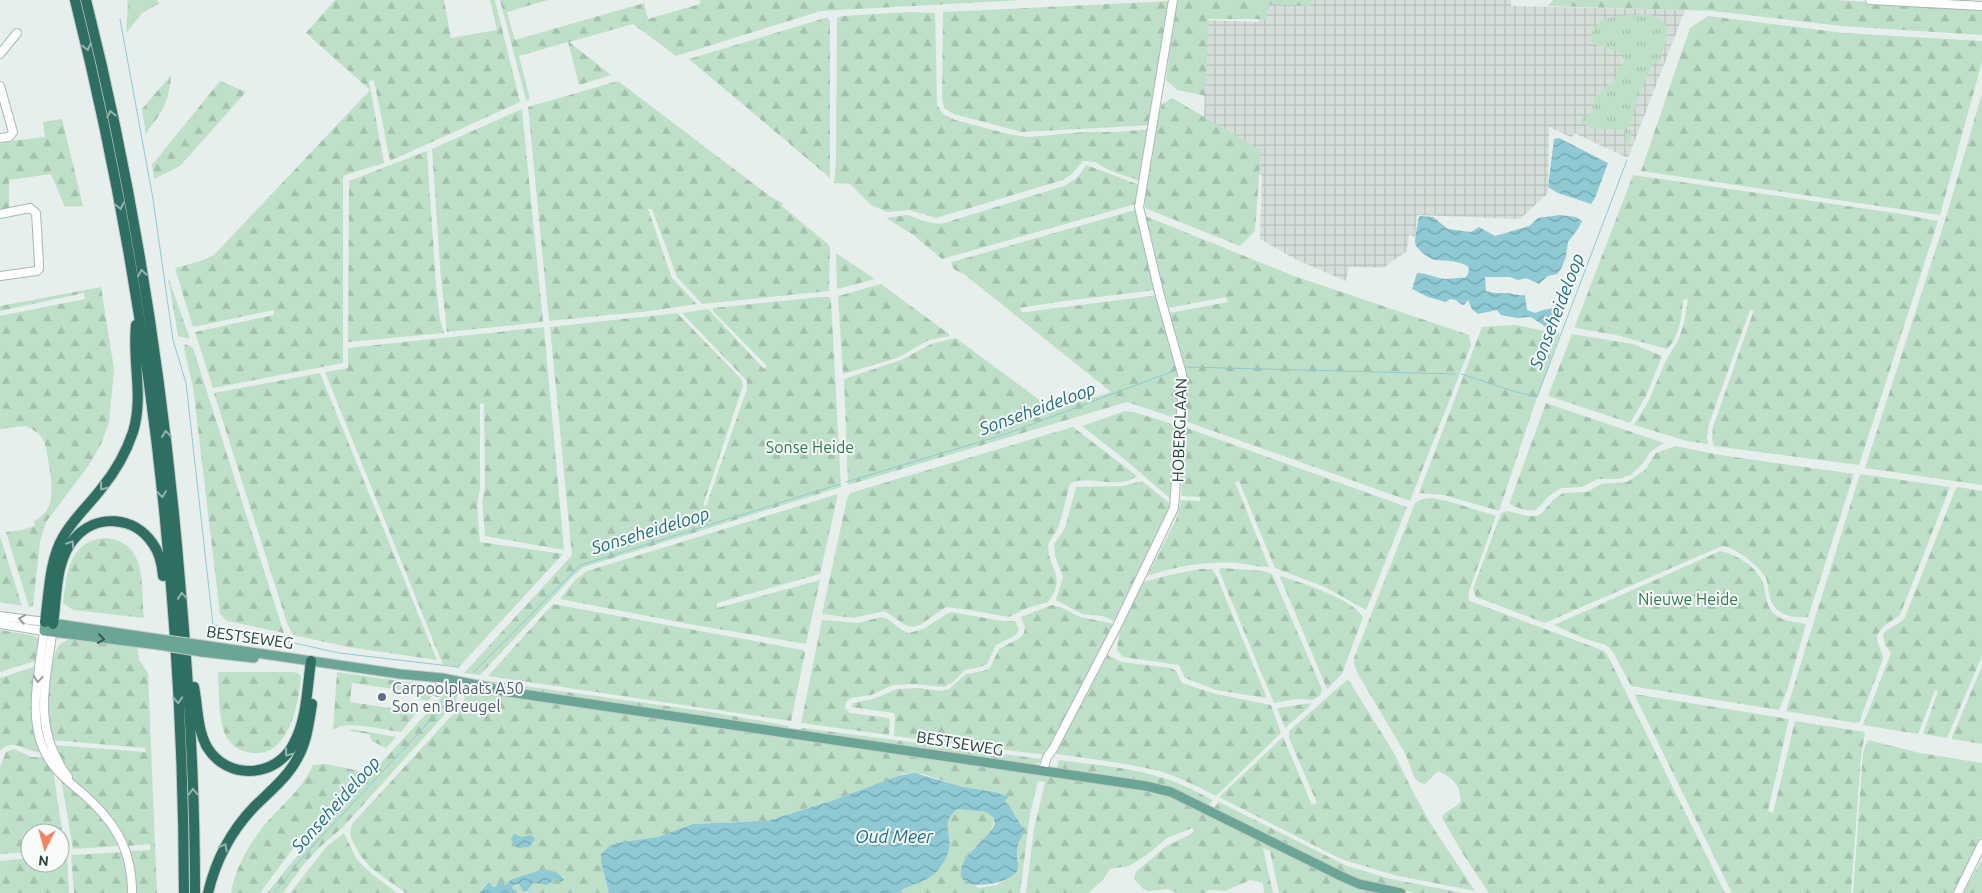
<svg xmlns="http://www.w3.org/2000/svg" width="1982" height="893" font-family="Ubuntu,sans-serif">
<defs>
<pattern id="industrial-grid" width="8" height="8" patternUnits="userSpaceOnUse" patternTransform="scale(1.25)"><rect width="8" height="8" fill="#d4dfda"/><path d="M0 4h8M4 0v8" fill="none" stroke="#b6c1bc"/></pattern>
<pattern id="grass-tufts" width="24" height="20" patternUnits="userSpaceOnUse" patternTransform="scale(1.25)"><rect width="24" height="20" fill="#bfe0c8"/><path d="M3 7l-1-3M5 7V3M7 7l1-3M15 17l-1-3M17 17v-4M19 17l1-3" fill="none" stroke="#a4c1ad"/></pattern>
<pattern id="forest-firs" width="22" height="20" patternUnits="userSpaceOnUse" patternTransform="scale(1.25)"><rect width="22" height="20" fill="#bfe0c8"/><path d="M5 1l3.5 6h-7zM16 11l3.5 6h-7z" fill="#a4c1ad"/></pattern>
<pattern id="water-waves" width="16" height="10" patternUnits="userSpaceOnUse" patternTransform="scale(1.25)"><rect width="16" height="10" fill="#8ec9d4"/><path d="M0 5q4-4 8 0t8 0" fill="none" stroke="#74a5ad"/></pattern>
</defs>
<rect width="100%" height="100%" fill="#e6efeb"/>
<!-- industrial -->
<path fill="url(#industrial-grid)" d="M1260,0H1511V6L1685,10L1628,158L1574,133L1573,138L1549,127L1548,193L1520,219L1417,215L1415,237L1409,234L1407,251L1383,268L1349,267L1346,281L1297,260L1260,239L1262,175L1258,174L1204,127L1206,20L1258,22Z"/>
<!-- grass -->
<path fill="url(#grass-tufts)" d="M127,0H156L160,3L142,13L127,32C125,20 129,12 127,0Z
M1645,14C1679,18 1666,42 1658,64L1653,62L1639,95L1628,130L1633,131L1625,151L1626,130L1589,128L1588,125L1581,124L1583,117L1592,113L1594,97L1615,80L1618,66L1622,67L1624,59L1621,53L1591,43C1591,11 1623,17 1645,14Z"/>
<!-- forest -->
<path fill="url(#forest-firs)" d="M335,0H444L451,38L497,30L490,0H495L520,102L390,161L374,80L369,81L384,163L345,175L343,178V363L213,388L195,332L274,315V310L193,327L175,268L201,261L214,255L370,90L306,33Z
M500,0H548L507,12L515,40L644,3L648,19L700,4V0H1021L821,11L676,56L633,24L569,42L611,75L579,85L568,42L519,56L530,99L526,100Z
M1176,0H1311L1310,6L1268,4L1267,19H1208L1206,96L1177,90L1166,80Z
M1553,0H1833L1982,8V35L1841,26L1713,11L1548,6Z
M1172,1L1153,125L1022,132L954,114L945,109L942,100L943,12Z
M909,12L935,13L937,105L943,114L955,120L1008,134L1028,137L1085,132H1116L1153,129L1143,182L1111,171L1095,162L1083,161L1072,174L1063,180L936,218L909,210L887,212L871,205L850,184L834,183L836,161L837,18L842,16Z
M1708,16L1844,33L1982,41V62L1940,215L1641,171L1690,28Z
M825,18H828L830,21V178L689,59Z
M171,75C170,100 162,113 146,133L142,109Z
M220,81L246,92L180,166L154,179L152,165Z
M618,81L771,197L783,203L782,206L828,244L830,248L829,291L702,304L677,277L652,209H648L672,278L697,304L650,311L549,321L528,107Z
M1982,93V485L1865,468L1947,214Z
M1172,98L1261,150L1255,231L1240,246L1145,208L1144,202L1158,117L1162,104Z
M522,109L543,322L447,332L441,279L432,149Z
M62,119L83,206L65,207L51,174L9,180V211L0,212V142L45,137L43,122Z
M427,151L436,286L440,319L444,333L348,342L349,181Z
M1086,165L1142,186L1139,203L942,259L912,234L886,218L907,215L927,222L941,224L1064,186L1077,178Z
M1633,175L1902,214L1938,221L1859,465L1714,446L1712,439L1713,427L1754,310H1750L1709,424L1707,437L1708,444L1687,441L1634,425L1649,400L1666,360L1678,341L1684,323L1688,299L1683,300C1682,316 1679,338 1667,349L1616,335L1575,328V326Z
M1139,209L1156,290L1064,301L1019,308L1022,312H1026L1158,295L1180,379L1178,419L1127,402L848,485L844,379L901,360L931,344L956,338L1053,410L1111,392L964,274C959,272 950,269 952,262Z
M1145,216L1294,276L1469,335L1471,345L1410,501L1185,421L1186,376L1169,313L1228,302L1226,297L1168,308Z
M836,253L875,279L837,289Z
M168,277L190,339L178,336Z
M881,284L949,334V336L929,340L897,358L843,374L838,296Z
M101,287L114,369L109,423L101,444L89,465L46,522L40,542L33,606L29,607L6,532L22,530L35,526L34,521C57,510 52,486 49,465C47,456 47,445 42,438C38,432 32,429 26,426L0,429V316L85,299L84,293L0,311V306Z
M821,297H829L831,300L841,487L584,567L574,575L480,675L464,673L572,555L550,327L677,313L742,380L743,386L703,505L706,506L747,389V381L682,313L708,309L764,369L767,366L713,311V308Z
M1513,325C1529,326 1544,332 1560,334L1534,406L1499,511L1444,495L1419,493L1482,327Z
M544,327L564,550L485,536L482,502L485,486L484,403L480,404V488L477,507L480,542L563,554L458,668L452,665H443L325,372L348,368V348Z
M1572,334L1633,344L1662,356L1646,396L1630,423L1548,396Z
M185,344L193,348L284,633L227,621L220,614L193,387L184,349Z
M320,373L437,660L348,647L293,635L287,623L214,393Z
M1546,403L1664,443L1651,451L1643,463L1631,475L1619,479H1598L1582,487L1561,488L1549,496L1536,510C1527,511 1518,509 1510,504V502Z
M1125,411L1134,412L1178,426L1173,501L1128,462L1082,426Z
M1073,427L1137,476C1118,491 1084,473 1070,484L1059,526L1048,544C1047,568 1068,576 1048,602L1027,608L1009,617L963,609L946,607L920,625L912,627L905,625L885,611L853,618L822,614L847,499L850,493Z
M1184,427L1407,507L1366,610L1325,587L1275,568L1239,481L1235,482L1269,567C1258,567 1248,564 1238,563C1206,561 1177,566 1147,576L1176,520L1181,500L1200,501V497L1181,496Z
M1675,446L1720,455L1854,474L1808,617C1790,619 1772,613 1769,594C1768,589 1768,583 1766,578C1758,565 1737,548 1722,546L1545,623L1476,597L1473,589L1501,513L1508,511L1527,516H1537L1542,513L1553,500L1563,493L1587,492L1601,484L1627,482L1645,470L1656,453Z
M1860,474L1950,487L1900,615L1884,626L1877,635C1876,645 1883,650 1883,659L1859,722L1856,723L1786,711Z
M1142,481L1173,506L1117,622L1102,616L1082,614L1056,600L1063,577L1055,556L1054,544L1065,528L1076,487L1123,486Z
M1958,487L1982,491V656L1947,738L1923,734L1938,691L1935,690L1918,734L1863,725L1891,653L1885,645L1883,634C1889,626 1899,626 1905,617L1956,488Z
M838,494L820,574L717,603V608L820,580L806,644L689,624L560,599L576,579L587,571Z
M1433,498L1451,502L1496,516L1469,591L1468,598L1470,601L1604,651L1607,654L1725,893H1489L1463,854L1442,818L1444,814L1460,803C1462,786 1453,778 1438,771L1425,784L1420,783L1415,779L1406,755L1358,674L1354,664V658L1415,503L1422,499Z
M0,536L22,606L0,602Z
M106,538C148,543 141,585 144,618L73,610L63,603C67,574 68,540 106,538Z
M1720,551C1736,554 1757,567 1763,583C1767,595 1765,607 1776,615C1784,622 1797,622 1806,624L1787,691L1779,710L1631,686L1613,652L1606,645L1583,638L1554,625Z
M1221,568L1264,571L1272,574L1322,689L1320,696L1312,700L1296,699L1274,703L1226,588L1219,570Z
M1200,569H1212L1216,575L1267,698L1216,690L1185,678L1179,665L1123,657L1117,650L1120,626L1143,582L1165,576Z
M1281,576C1302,583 1351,598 1363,617L1342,674L1327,689L1280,577Z
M553,604L803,650L805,653L791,721L488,676Z
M1052,605L1060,607L1080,617L1115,624L1045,755L894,736L895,717L894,713L851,707L853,703L873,699L897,689L920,688L939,691L949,689L966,674L983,671L990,668L999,649L1018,639L1024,633L1025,627L1021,617Z
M950,612L1003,621H1015L1019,630L1016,635L996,645L987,664L980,667L965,670L953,682L944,687L914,684L893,685L871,695L851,698L846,702L845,708L850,713L889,718L890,722L889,735L801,723L822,620L858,623L881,617L886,618L902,630L909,633L923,629Z
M0,630L35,636L40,641L38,660L0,672Z
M73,638L137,646L139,660L148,673L157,893H135L133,866L129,851L150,850V844L128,846L115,823L68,774L53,745L145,752V748L51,740C50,734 48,727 47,721C46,704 49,655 61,643Z
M1108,655L1121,662L1171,668L1176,671L1182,683L1216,694L1271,705L1281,733L1216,796C1198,787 1181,778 1163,772C1128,763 1091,759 1056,754L1063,736Z
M37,666L35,677L43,752C26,754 16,737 0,750V678Z
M1982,666V744L1952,739V737Z
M218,672H292L298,673L301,676C301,683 299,691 298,698C293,724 281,760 247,752C238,750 230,744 226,736C218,720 219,690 218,672Z
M337,672L435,686L429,701L418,699L414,692L352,683L350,702L417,712L401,732C384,730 346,719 333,730Z
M467,678L717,713L789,726L787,730L535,694L465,680Z
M1348,679L1394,753L1412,790L1432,826L1475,891L1394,875L1341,859L1219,797L1283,737L1312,805L1317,803L1289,738V731Z
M450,688L459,689L456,702L343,827L321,846L304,864L283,893H267L311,839Z
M465,691L1126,785L1165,795L1184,803L1362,888L1378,893H1279L1270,851L1263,848L1273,893H1264L1263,883L1250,880L1225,891L1210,890L1204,893H1177L1168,889L1150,891L1143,889L1134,878L1136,872L1165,847L1191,834L1194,831L1192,828L1167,838L1148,854L1129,866L1110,869L1103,880L1088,893H1026L1034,829L1045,782L1038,781L1030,814L1020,893H897C909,884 928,883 938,870C943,865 948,856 949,849C951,831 941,825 957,809L986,812L993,817C996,834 978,844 968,855C965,859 963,865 961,870L978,888L997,885L1018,870L1017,850L1021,839V824L1005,801L1009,797L995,792L963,787L923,774H904L834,800L767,821L693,824L658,838L616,843L608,847L601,854V862L609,893H518L512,888V885L517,884L530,886L533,883L547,885L556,879L563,882L541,870L512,879L505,885L499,882V885L493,887L487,883L479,893H406L371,868L360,855L351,838L350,832L352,824L464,702Z
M1634,694L1789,719L1768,811L1773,813L1795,721L1865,732L1861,757L1851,893H1732Z
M1311,703L1310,706L1285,728L1277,708Z
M803,728L1041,759L1039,763L1031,765L799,732V729Z
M352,729L396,737L386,748L372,741L369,734L350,731Z
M1868,740L1920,753L1982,763V843L1955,893H1853L1863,752Z
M14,749L32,757H45L53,770L65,850H60V833H30V852L0,854V767L6,752Z
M1059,760C1093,765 1130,767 1163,778C1181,783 1197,792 1213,800L1208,806L1148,782L1057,768Z
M326,764L364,772L297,843L260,893H231C234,870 252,839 267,822C283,804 303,788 313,765Z
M61,778C85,803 103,815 120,846L73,849Z
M1219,802L1347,866L1391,879L1463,893H1414L1361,880L1213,809Z
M344,833L357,860L372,874L397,893H290L327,846Z
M123,852L127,867L129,893H74L71,855Z
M60,856H67L69,893H0V861L30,858V863H60Z
M1982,859V893H1963Z"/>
<!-- water -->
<path fill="url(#water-waves)" d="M1559,138L1608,163L1595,198L1591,204L1558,193L1548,187L1554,139Z
M1560,215L1576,217L1582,221L1578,229L1568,242L1566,257L1561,269L1557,274L1548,276L1539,284L1526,278L1518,280L1510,277H1485L1486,291C1495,294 1500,293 1508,293C1515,294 1518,296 1525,295L1527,310L1535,313L1543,310L1554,308L1556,314L1553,323L1546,327L1531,317L1517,318L1501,315L1497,310L1478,314L1472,309L1468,300L1464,305L1460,304L1456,300L1450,299L1446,302L1428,297L1412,289L1417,273C1427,273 1436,278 1445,279C1452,279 1458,277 1465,278L1468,274L1469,267C1457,260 1447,261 1435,260C1429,259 1416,249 1415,243C1415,235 1418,224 1419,216L1433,217L1448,229L1471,232L1479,227L1495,236L1529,226L1538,218Z
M915,773L963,787L995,792L1009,797L1005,801L1010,807L1024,830C1022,838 1017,844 1017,852C1016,857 1020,866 1017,871C1007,886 956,893 961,870C964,852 987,841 995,824L993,817L986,812L957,809C940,825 952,831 949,849C948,856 943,864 938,870C928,883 909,884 897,893H609L601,862V854L608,847L616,843L658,837L693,824L767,821L834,800L898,776Z
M514,834L522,837L531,835L535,839L529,847L518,848L515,846L511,839Z
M541,870C550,870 559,871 564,880L561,882L556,879L547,885L533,883L527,891H523L519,884L513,885L512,888L518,893H479L489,882L493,887H495L501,881L505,885L512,879Z"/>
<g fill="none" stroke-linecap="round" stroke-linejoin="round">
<!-- stream -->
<path stroke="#8ec9d4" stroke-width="1" d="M120,19L153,199L173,340L186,383L213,625L339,653L458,667
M1186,367L1455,374
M1461,374L1516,392L1537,397L1627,160
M846,482L1006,434L1176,370
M474,672L578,567L584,564L840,484
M274,893L307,852L428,723L457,690"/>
<defs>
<path id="minor" d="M1870,0L1982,6
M0,54L17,33
M0,86L13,132L9,137L0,138
M0,214L30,208L36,213L39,264V269L37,271L0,276
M0,616L45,622
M0,624L44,631C40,668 28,713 43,748C51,767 65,779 80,791C114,820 132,848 132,893
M53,627C46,684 31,727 68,777
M438,692L442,678
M1043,770L1047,757L1053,749L1118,624L1174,508L1183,384L1182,374L1159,292L1139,207L1173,0
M1958,893L1982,844"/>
<path id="major" d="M159,639L45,622L44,631L159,645
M202,645L400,674L442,678L492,688L495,690L1146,786L1171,792L1343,877L1359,884L1401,893
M202,652L254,658"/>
<path id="highway" d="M75,0C148,291 183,593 184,893
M86,0C134,190 164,385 180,581C189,685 195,789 195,893
M45,622C49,595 49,561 63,537C73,519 89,505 101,489C115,472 126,453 133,432C144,396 132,362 136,325
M53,624C57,597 55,561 74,539C96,513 135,516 153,544C160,553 162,565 163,576
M194,687C198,707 197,729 207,747C227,781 277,778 294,743C307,719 307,688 311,661
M208,893C216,859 230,832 254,807C269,792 287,778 297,759C307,742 309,722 312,704"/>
</defs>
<!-- minor casing -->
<use href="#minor" stroke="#a8b8b2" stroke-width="10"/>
<!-- major casing -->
<use href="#major" stroke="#c2cac8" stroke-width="11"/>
<!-- highway casing -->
<use href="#highway" stroke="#c2cac8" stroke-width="12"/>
<!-- minor -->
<use href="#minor" stroke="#fff" stroke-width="8"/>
<!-- major -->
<use href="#major" stroke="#6aa596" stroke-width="9"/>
<!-- highway -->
<use href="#highway" stroke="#2f6f62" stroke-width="10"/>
<defs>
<path id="major-bridge" d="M159,639L202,645
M159,645L202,652"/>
</defs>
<!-- major-bridge casing -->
<use href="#major-bridge" stroke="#c2cac8" stroke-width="11" stroke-linecap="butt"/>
<!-- major-bridge -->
<use href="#major-bridge" stroke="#6aa596" stroke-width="9"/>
</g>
<!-- one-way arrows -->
<defs><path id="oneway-chevron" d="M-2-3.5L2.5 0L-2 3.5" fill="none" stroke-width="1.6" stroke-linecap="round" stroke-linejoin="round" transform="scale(1.25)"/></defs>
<g stroke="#93b5ae">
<use href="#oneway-chevron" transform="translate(87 47) rotate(76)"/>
<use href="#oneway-chevron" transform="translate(111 114) rotate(-102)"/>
<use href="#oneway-chevron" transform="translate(120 206) rotate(78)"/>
<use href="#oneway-chevron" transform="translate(142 273) rotate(-99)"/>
<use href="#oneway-chevron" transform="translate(166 434) rotate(-97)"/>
<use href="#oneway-chevron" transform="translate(103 487) rotate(129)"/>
<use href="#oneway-chevron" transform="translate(162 494) rotate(84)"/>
<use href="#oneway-chevron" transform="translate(71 544) rotate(-57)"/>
<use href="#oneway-chevron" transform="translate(182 596) rotate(-95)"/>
<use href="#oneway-chevron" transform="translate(178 700) rotate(87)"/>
<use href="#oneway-chevron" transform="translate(288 753) rotate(128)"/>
<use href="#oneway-chevron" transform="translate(193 792) rotate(-92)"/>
<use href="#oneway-chevron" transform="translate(224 847) rotate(-62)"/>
</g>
<g stroke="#92a09c">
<use href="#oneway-chevron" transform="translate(22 619) rotate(-171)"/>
<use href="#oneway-chevron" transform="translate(38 679) rotate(97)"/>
</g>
<use stroke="#365b51" href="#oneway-chevron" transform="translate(101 639) rotate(8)"/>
<!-- markers -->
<circle fill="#5c6f8a" stroke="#f7fbf9" stroke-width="2" cx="382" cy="697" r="5"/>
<g text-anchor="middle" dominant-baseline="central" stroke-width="4" stroke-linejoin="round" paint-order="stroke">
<!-- street labels -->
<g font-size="16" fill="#24423a" stroke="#f7fbf9">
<text transform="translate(1179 430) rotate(-88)">HOBERGLAAN</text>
<text transform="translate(250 637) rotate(8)">BESTSEWEG</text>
<text transform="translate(960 743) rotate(9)">BESTSEWEG</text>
</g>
<!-- park labels -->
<g font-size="16" fill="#2d7a4b" stroke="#f7fbf9">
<text x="810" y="447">Sonse Heide</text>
<text x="1688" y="599">Nieuwe Heide</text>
</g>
<!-- service labels -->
<g font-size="16" fill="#4e5e75" stroke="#f7fbf9" text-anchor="start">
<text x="392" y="688">Carpoolplaats A50<tspan x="392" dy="18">Son en Breugel</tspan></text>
</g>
<!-- water labels -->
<g font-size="18" font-style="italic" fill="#1c6f80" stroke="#f7fbf9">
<text transform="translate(1556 311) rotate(-69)">Sonseheideloop</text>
<text transform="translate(1037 408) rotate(-20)">Sonseheideloop</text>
<text transform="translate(650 530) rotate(-17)">Sonseheideloop</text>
<text transform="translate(335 804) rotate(-48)">Sonseheideloop</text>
<text x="894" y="836">Oud Meer</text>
</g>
</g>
<!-- north arrow -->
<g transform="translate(45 848) rotate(186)"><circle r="24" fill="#f7fbf9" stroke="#a3b1ad"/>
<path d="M0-4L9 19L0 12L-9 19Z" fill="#f4845f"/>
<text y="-8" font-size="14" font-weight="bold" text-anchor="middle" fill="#24423a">N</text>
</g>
</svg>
